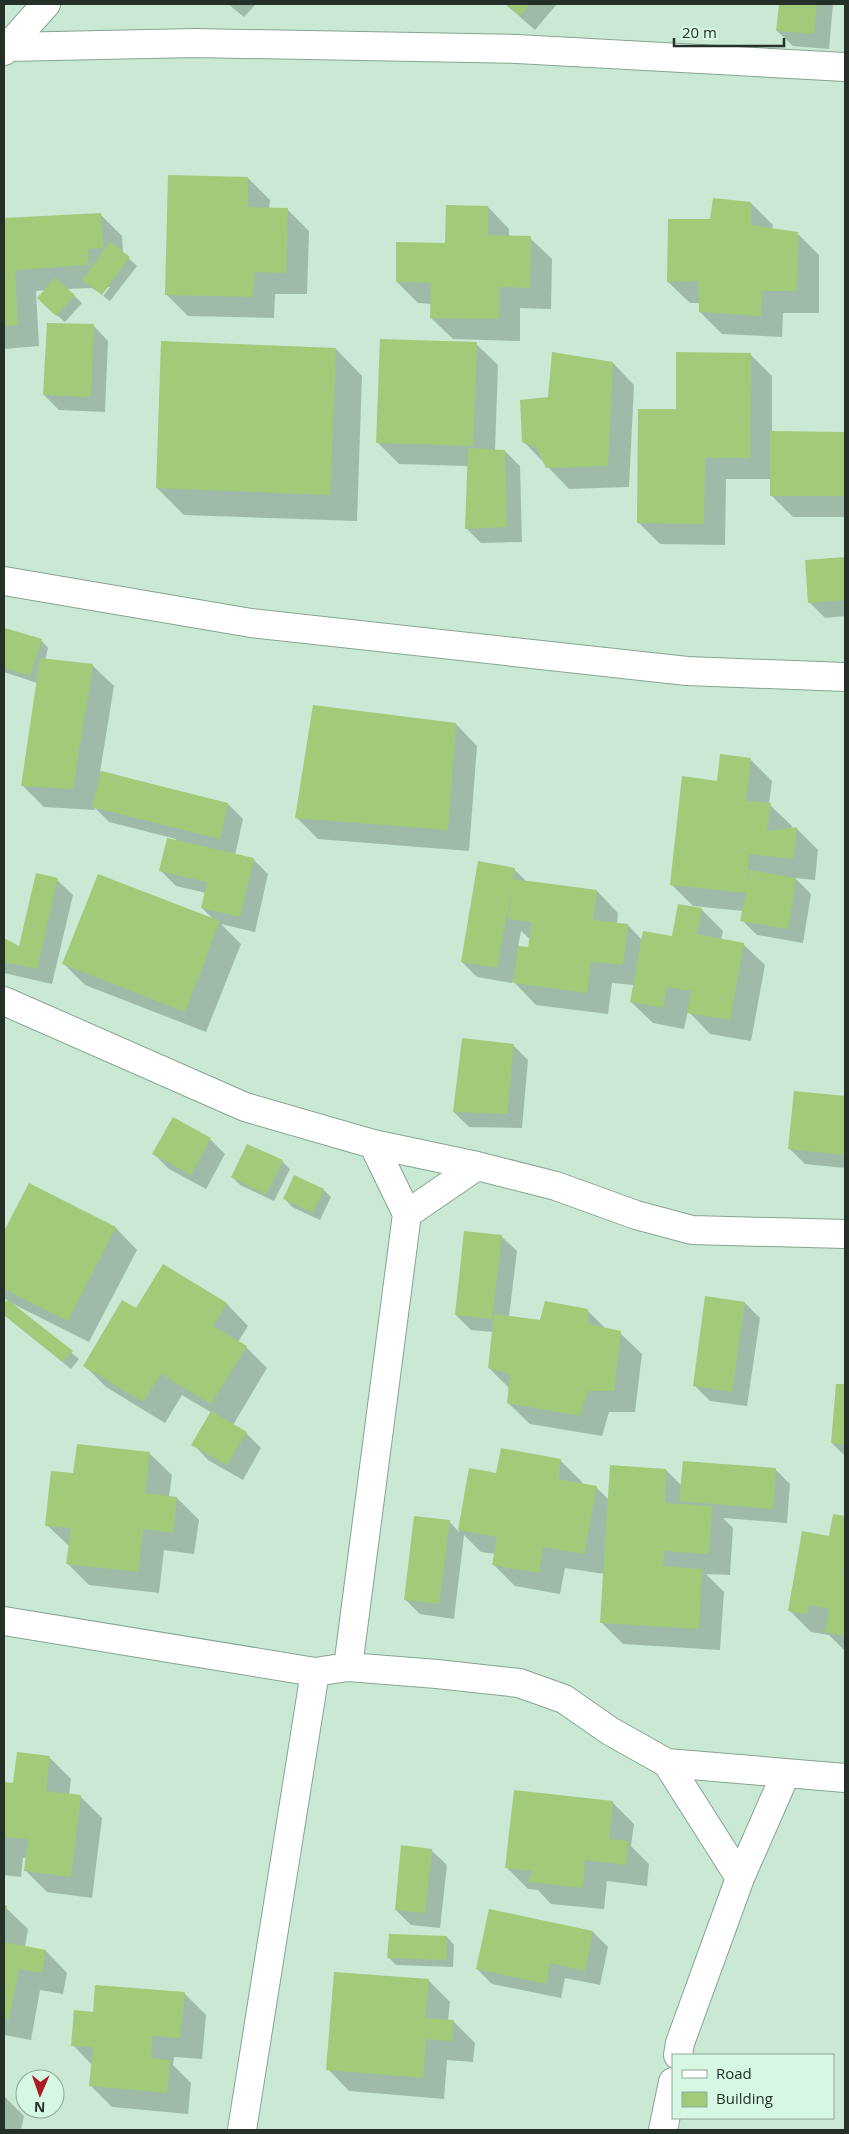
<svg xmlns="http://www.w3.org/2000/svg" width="849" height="2134" font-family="'Open Sans',sans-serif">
<rect width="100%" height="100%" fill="#c9e9d4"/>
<!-- shadow -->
<path fill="#0003" fill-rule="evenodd" d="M228,4H256L244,17Z
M505,4H557L535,30Z
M780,4H833L829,49L793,46L777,31Z
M248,178L270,200L269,209H287L309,231L307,294H275L274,318L188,316L166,294Z
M751,203L773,225L772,229L797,233L819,255V313H783L782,337L722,334L700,312V303H690L668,282L711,220Z
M488,207L509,229V237L530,238L552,259L551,309L520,308V341L453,339L431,318L432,304L418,303L397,282L446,244Z
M100,214L122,236L123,253L137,266L110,301L103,296L110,287H106L101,294L92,288L67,289L82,303L65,322L46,306V290L36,291L39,346L4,349V220Z
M93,325L108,341L105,412L59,410L44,395Z
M476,344L498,365L495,451H505L520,466L522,542L481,543L466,528L468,466L399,464L377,442Z
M336,349L362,376L357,521L184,515L157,488Z
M750,354L772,376V433H845V517H793L771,495V479H726L725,545L660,544L639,523L677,411Z
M613,363L634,385L629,487L569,489L524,442L549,398Z
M845,558V616L825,618L810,603L806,561Z
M6,630L41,640L48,648L45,660L92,665L114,686L100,772L228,804L243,819L235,855L253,859L268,874L255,932L221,924L241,944L206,1032L85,985L64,964L215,921L202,908L206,893L176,886L161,871L176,839L109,822L95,808L94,810L44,807L22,785L37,683L4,672V638Z
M456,724L477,746L469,851L318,839L296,817Z
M750,759L772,781L769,804L792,826L791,829H797L818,850L815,880L795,878L811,894L803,943L757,935L742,920L743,911L693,906L671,884L718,782Z
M514,869L527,882L597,891L618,913L617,924L628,925L642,940L673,938L701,909L723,931L721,940L743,944L765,965L751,1041L710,1034L688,1011L684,1029L653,1023L631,1002L634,985L612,983L608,1014L536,1005L513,981L512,983L477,977L462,962ZM521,931L531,940L530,948L518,947Z
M57,880L73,895L52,984L4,973V939L20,948Z
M513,1045L528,1060L522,1128L469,1127L454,1112Z
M796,1092L845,1097V1168L805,1164L790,1149Z
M210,1139L225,1154L206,1189L169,1169L154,1154Z
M282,1161L290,1169L274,1201L240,1185L232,1177Z
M29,1184L116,1228L137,1250L89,1342L9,1302L79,1359L71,1369L4,1315V1304L8,1301L4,1298V1234Z
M324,1190L331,1197L320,1220L292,1207L285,1199Z
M501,1236L517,1251L509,1317L541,1321L587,1310L606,1329L620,1333L642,1354L635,1412H609L602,1436L530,1424L508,1403L510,1389L489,1368L493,1332L471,1330L456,1315Z
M164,1266L227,1304L248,1326L238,1342L246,1347L267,1368L233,1425L246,1433L261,1448L243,1480L208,1460L193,1444L212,1413L182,1395L165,1423L106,1387L85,1366L136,1310Z
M745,1303L760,1318L747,1406L710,1401L694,1385Z
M837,1385L845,1386V1456L832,1443Z
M78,1445L150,1454L172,1475L169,1497L177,1498L199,1520L194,1554L164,1550L159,1593L89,1585L68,1564L70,1547L47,1525L74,1475Z
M560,1460L582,1482V1485L596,1487L609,1500L666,1470L682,1486L775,1469L790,1484L787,1523L723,1518L733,1528L730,1575L706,1574L724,1592L720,1650L623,1644L602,1623L605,1574L565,1568L560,1594L515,1586L494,1565L495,1554L481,1552L464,1535L454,1619L420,1614L405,1599L449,1521L459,1532L470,1470L497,1474Z
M834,1516L845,1517V1651L829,1635L811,1632L789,1610L830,1537Z
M49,1757L71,1779L69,1795L80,1796L102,1818L92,1898L47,1892L25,1870L27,1858H23L21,1877L4,1875V1783L14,1784Z
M612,1802L634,1824L631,1846L649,1864L647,1886L607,1881L604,1909L551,1904L538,1890L528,1889L507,1868Z
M431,1850L447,1865L440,1928L411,1925L396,1910Z
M4,1906L28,1929L25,1947L46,1951L67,1973L63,1994L40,1990L31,2040L4,2035Z
M593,1932L608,1947L600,1985L565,1978L561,1998L492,1984L477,1969Z
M447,1937L454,1945L453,1967L396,1965L389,1958Z
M428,1980L450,2002L448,2021H453L475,2043L473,2062L447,2060L444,2099L349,2091L328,2069Z
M184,1993L206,2015L202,2059L174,2057L173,2065L191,2083L188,2114L112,2107L91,2086L93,2066L73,2045L94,2013Z
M4,2096L24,2116L21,2130H4Z"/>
<!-- building -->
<path fill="#a1cb78" d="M506,4H530L520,16Z
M779,4H817L814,34L776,31Z
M168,175L248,177V207L288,208L286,273L254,272L253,297L165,295Z
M713,198L751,202V225L798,232L797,291H762L761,316L699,312L698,281L667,282L668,219H710Z
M446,205L488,206V235L531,236L530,288L499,287V319L430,318L431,283L396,282V242L445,243Z
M101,213L103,248L88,249L89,265L15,270L18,325L4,326V218Z
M110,242L130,257L102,295L82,280Z
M55,278L75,295L56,316L37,298Z
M47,323L94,324L91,397L43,395Z
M380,339L477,342L473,446L376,443Z
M161,341L336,348L330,495L156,488Z
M552,352L613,362L608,466L546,468L537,448L522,442L520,400L548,397Z
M676,352L751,353L750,458H705L704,524L637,523L638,409H676Z
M770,431L845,432V496H770Z
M468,448L505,450L507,527L465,529Z
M845,557V600L808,603L805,560Z
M5,628L42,639L30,676L4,668Z
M40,658L93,664L73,789L21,786Z
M313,705L456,723L448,830L295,818Z
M720,754L751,758L746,801L771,803L767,831L797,827L793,859L749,854L747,881L749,870L796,878L788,929L740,921L746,893L670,885L682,776L717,781Z
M101,771L228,803L220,839L92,807Z
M167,838L254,858L240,917L201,908L207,882L159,871Z
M478,861L515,868L513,879L597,890L593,920L628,924L623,965L591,962L587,993L513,983L518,946L528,947L532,922L508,919L512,887L497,968L461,962Z
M36,873L58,878L37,969L4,962V938L19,946Z
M98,874L220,921L185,1012L62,964Z
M678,904L702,908L697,934L744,943L730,1020L687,1013L691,991L667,987L663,1008L630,1002L643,931L672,936Z
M462,1038L514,1044L507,1114L453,1112Z
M794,1091L845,1096V1155L788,1149Z
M173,1117L211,1138L191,1175L152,1154Z
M247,1144L283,1160L266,1195L231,1177Z
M294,1175L324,1189L313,1213L283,1199Z
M29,1183L116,1227L68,1321L4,1289V1231Z
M464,1231L502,1235L492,1319L455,1315Z
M163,1264L227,1303L213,1326L247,1346L211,1404L161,1374L143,1402L83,1366L122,1300L136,1308Z
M705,1296L745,1302L732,1392L693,1386Z
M8,1300L73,1351L63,1362L4,1315V1302Z
M545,1301L588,1309V1324L621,1331L614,1391H588L580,1416L507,1403L510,1374L488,1368L494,1314L540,1320Z
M836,1384H845V1445L831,1443Z
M211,1411L247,1432L227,1465L191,1445Z
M77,1444L150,1452L145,1493L177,1497L173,1533L143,1529L138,1572L66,1564L71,1528L45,1526L51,1471L73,1473Z
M501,1448L561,1459L558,1479L597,1486L584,1554L543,1547L539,1573L492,1565L497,1537L458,1530L469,1468L496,1473Z
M683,1461L776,1468L773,1509L679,1501Z
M610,1465L666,1469L665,1503L712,1506L709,1554L664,1551L663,1566L702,1569L699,1629L600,1623Z
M833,1514L845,1516V1562L842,1575L845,1576V1636L825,1632L829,1609L809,1605L807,1614L788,1611L802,1531L829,1536Z
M414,1516L450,1520L439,1604L404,1600Z
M17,1752L50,1756L46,1791L81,1795L71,1877L24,1871L28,1839L4,1837V1782L13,1783Z
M514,1790L613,1801L609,1839L628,1841L626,1865L585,1860L583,1888L528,1882L533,1871L505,1868Z
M401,1845L432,1849L425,1913L395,1910Z
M4,1905L7,1906L5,1918H4Z
M489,1909L593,1931L585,1971L550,1963L546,1984L476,1969Z
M389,1934L447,1936L446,1960L387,1958Z
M4,1942L46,1950L42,1973L19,1969L9,2019L4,2018Z
M334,1972L429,1979L425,2018L454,2020L452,2041L426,2039L423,2078L326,2070Z
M95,1985L185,1992L180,2038L153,2036L151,2058L170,2060L167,2093L89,2086L93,2047L71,2046L74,2010L93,2012Z"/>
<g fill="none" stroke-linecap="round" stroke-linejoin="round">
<defs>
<path id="street" d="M8,47L195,43L517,49L845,67
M4,1001L245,1107L373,1144L477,1166L556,1186L636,1215L692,1230L845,1234
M407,1214L477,1166
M4,1621L315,1672L348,1667L437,1674L519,1683L564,1699L610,1731L667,1763L740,1878
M348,1667L407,1214L373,1144
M667,1763L845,1778
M678,2055L680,2043L740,1878L786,1773
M242,2130L315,1672
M663,2130L673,2082"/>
<path id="secondary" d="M4,51L46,4
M4,581L251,623L687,671L845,677"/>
</defs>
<!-- street casing -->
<use href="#street" stroke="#86a591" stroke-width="30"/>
<!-- secondary casing -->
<use href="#secondary" stroke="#86a591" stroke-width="30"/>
<!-- street -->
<use href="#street" stroke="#fff" stroke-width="28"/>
<!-- secondary -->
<use href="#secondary" stroke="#fff" stroke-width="28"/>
</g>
<!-- border -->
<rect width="849" height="2134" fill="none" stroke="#243028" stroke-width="10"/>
<!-- legend -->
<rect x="672" y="2054" width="162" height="65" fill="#d6f7e2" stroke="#8fa798"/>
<rect x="682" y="2070" width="25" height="8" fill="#ffffff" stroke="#8fa798"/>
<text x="716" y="2079" font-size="15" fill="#243028">Road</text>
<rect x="682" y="2092" width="25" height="15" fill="#a1cb78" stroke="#8fa798"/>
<text x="716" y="2104" font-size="15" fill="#243028">Building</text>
<!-- north arrow -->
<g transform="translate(40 2094) rotate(182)"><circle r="24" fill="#d6f7e2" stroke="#8fa798"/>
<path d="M0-4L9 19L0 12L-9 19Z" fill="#ac1823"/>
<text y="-8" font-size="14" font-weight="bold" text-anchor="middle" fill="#243028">N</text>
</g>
<!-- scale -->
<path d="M674 38v8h110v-8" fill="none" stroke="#243028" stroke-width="2.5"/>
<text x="682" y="38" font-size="15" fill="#243028" stroke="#d6f7e2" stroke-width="4" paint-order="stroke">20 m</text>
</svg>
